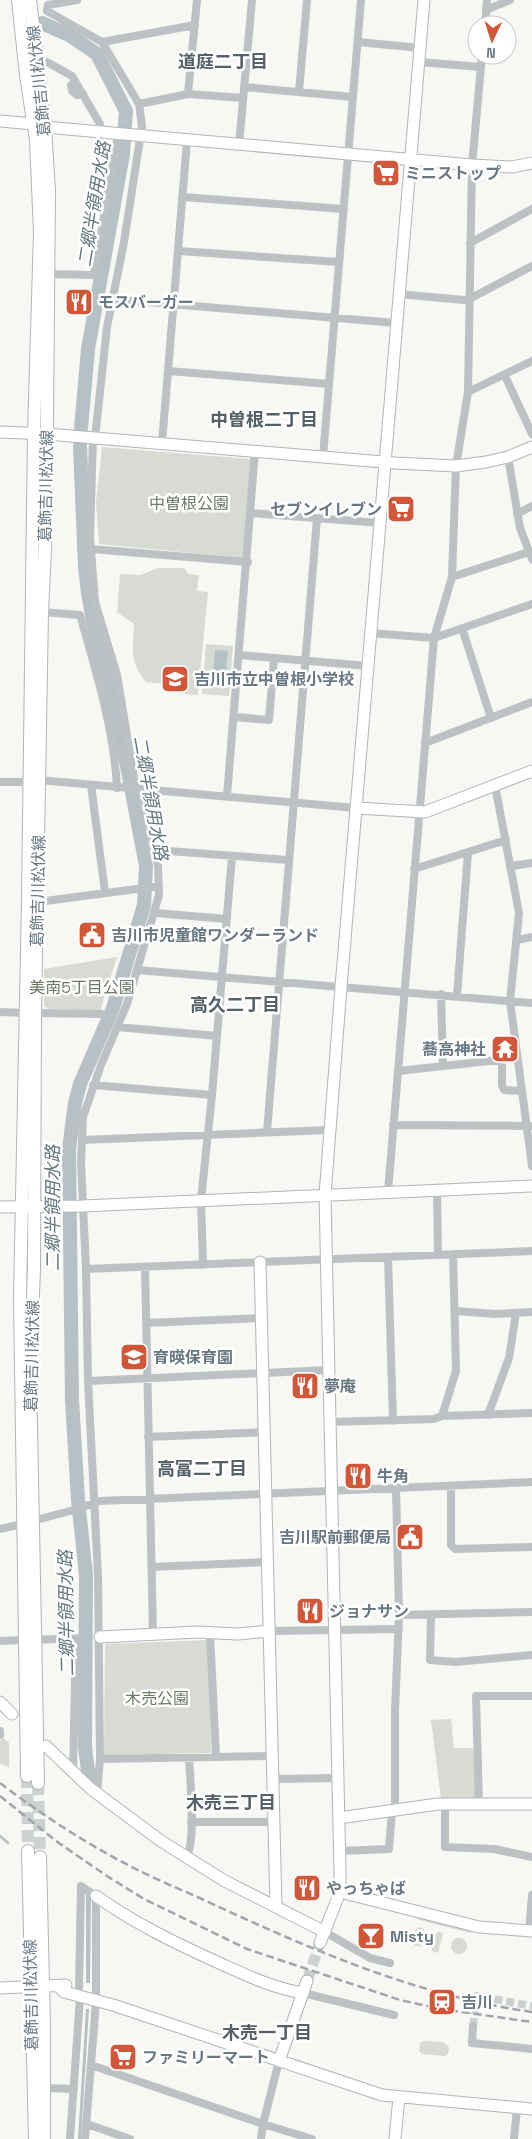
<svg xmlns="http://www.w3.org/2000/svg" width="532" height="2139" font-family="'Space Grotesk','Noto Sans JP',sans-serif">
<rect width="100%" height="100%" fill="#f7f7f4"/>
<!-- green -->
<path fill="#d7dbd4" d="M102,447L251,459L244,558L99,544L96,502Z
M157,568H184L188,574L199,575L197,591L208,592L198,695L178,693V685L146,682C129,661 133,649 134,624L117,612L120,574L141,575Z
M206,644L233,646L229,696L202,694Z
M117,957L100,1011L49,1009L44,1006V969Z
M208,1640L211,1753L104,1755L105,1644Z
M451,1719L454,1748H473L477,1797L474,1800L441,1799L431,1720Z
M3,1738L9,1743V1767L0,1764V1741Z
M418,1917L473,1930L471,1933L466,1932L419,1920Z
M419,1927L424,1929L421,1947L414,1945L413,1941L416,1929Z
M437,1932L443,1933L438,1953L432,1951V1948Z
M451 1946a8 8 0 1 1 16 0a8 8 0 1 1-16 0Z
M423,2041L443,2042L449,2047L448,2054L445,2056L422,2054L419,2051L420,2043Z"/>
<!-- water -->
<path fill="#b5c1c4" d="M215,650L228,651L225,680L213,679Z
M86,1894L91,1896L90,1983H86Z
M86,2009H89L81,2139H78Z"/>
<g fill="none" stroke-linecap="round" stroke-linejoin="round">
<!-- stream -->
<path stroke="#b5c1c4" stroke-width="2.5" d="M0,1836L8,1843"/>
<!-- river -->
<path stroke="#b5c1c4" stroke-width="14" d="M42,23L69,35L97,54L126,111L123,154L88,349L81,428
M80,446L85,567L88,593L93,621L118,719L146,866L144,905L113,1008L80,1084L75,1103L69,1149L72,1400L78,1500L86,1575L85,1747L89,1778"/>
<!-- street-tunnel -->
<path stroke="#ccd1d2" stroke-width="8" stroke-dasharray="8 4" stroke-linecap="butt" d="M473,2026L477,1996L532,2006"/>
<!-- secondary-tunnel -->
<path stroke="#ccd1d2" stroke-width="11" stroke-dasharray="11 5.5" stroke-linecap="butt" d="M307,1981L320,1943"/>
<!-- primary-tunnel -->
<path stroke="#ccd1d2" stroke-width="12" stroke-dasharray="12 6" stroke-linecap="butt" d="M27,1776L28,1851
M38,1783L40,1857"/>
<defs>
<path id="secondary" d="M0,121L33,124
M45,127L472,165L512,167L532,163
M0,432L47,434L395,463L456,466L486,462L508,457L532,447
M356,808L425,812L532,771
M0,1207L83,1206L532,1186
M260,1262L276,1907
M100,1637L198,1632L238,1634L269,1631
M0,1702L12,1714
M46,1746L91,1789L161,1841L223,1880L325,1932
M339,1818L438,1804H532
M340,1892L479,1927L532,1931
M96,1896C134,1923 175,1943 217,1962C246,1975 272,1988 303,1993
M320,1943L340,1892V1872L325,1195L341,987L424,0
M59,1987L64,1992L113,2005L382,2095L532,2109
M0,1988L66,1985
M279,2061L307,1981
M395,2139L399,2097"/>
<path id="primary" d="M18,0L26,75L36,140L40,232L34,433L28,901L20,1297L27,1776
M30,0L45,127L49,191L46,528L42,612L35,1013L34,1268L30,1375L38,1783
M28,1851L35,2139
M40,1857L44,2027V2139"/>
</defs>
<!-- secondary casing -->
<use href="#secondary" stroke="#afb5b9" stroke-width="13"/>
<!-- primary casing -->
<use href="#primary" stroke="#b0b5b8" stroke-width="14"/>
<!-- street -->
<path stroke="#bcc1c4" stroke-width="8" d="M77,0L48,5L47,11L102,42L139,104L140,111L142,126L124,242L107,327L95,438
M486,10L510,0
M485,25L487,0
M102,42L195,25
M358,42L420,48
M38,62L45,61L72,76L100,124L99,133
M419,62L481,67
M75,81L71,85L72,91L77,95L83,94
M244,87L353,97
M299,92L307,0
M188,94L197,0
M139,104L188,94L243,98
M239,145L252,0
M183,197L343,209
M470,243L532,209
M179,251L339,262
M48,274L94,275L118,135
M398,294L464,300L473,297L532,266
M112,299L396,323
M168,371L329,384
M505,376L532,434
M468,392L532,361
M93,437L90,538L95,602L117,675L136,790
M162,443L187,141
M323,457L361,0
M508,457L520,528L532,559
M251,513L380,523
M517,514L532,506
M91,549L248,562
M452,577L529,552
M42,612L80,615C96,671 114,729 117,788
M462,628L491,718
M371,633L434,638L532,604
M239,655L368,666
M234,717L269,720L274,658
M425,743L532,702
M39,780L356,808
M0,782H30
M91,785L105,892
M495,785L519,913L510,1001L532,1166
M141,790L158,865L159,895L127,1004L101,1065L83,1117L82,1140L81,1162L86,1269L88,1381L98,1575L100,1759L272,1756
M227,796L255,451
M155,850L288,860
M512,866L532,863
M414,869L506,840
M38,902L159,886
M155,913L227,919
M517,940L532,937
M137,970L532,1003
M441,994L443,1066
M457,995L468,852
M0,1012L26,1013
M35,1013L102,1014
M117,1027L217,1036
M502,1060V1085L504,1090L521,1091
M398,1071L517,1058
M93,1085L212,1095
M393,1125L532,1126
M267,1132L317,518
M82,1140L329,1130
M437,1189L438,1255
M388,1192L434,638L452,577L456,466L468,392L472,165L482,55
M388,1257L393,1421
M203,1265L201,1200L212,1095L232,856
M145,1267L153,1634
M86,1269L532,1251
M455,1311L495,1314L532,1312
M146,1323L262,1318
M88,1381L329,1370
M488,1415L509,1358L516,1313
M442,1416L456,1371L453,1254
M330,1422L434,1419L442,1416L532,1413
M148,1437L265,1432
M451,1486V1545L455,1549L532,1547
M32,1521L74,1510L100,1501L532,1482
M0,1529L22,1524
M152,1567L267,1562
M399,1615L532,1612
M431,1615L430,1660L455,1662L532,1655
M269,1631L399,1629
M210,1633L216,1757
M35,1640L76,1638L73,1773
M0,1641L25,1640
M0,1731V1735
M273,1779L338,1778
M97,1794L100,1759
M445,1804V1847L494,1849L532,1857
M479,1804L476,1696H532
M395,1811V1711L399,1615L396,1488
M191,1822H274
M340,1851L389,1849L392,1812
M187,1855C196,1841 190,1777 189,1758
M529,1931L532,1895
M325,1932L370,1958L390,1963
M79,1989L81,1886L96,1896V1995
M303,1993L394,2015
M473,2026L472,2043L532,2049
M91,2065L263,2124L312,2139
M45,2088L74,2089
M87,2124L130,2139
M70,2139L80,1997
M85,2139L96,2002
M261,2139L263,2124L279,2061
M514,2139L517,2108"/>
<!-- secondary -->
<use href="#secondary" stroke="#fff" stroke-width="11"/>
<!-- primary -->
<use href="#primary" stroke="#fff" stroke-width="12"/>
<!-- rail -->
<path stroke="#9fa5aa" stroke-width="2.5" stroke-dasharray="8 4" stroke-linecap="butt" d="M0,1783C46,1818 96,1850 148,1875C171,1886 194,1895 217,1906C319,1953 420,1996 532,2012
M0,1796L56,1841L107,1876L144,1899L247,1949L400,2000L441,2009L532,2022"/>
</g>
<!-- icons -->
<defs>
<symbol id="supermarket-square" viewBox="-11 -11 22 22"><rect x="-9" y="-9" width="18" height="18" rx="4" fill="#d25739" stroke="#fff"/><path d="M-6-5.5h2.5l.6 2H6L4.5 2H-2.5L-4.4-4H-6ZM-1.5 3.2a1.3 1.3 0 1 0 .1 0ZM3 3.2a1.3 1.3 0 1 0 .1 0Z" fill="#fff"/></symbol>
<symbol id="restaurant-square" viewBox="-11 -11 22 22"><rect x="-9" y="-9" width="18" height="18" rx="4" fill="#d25739" stroke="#fff"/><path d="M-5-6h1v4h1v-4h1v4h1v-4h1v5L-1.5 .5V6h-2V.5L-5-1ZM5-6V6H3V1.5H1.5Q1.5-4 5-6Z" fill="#fff"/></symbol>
<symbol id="school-square" viewBox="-11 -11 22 22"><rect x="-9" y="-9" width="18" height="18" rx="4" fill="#d25739" stroke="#fff"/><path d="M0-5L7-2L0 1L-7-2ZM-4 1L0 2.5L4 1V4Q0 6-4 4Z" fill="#fff"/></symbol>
<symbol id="civic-square" viewBox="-11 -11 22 22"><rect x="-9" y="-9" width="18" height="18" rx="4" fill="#d25739" stroke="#fff"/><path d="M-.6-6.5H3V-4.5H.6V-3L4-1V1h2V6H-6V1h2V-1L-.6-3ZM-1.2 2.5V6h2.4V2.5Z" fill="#fff"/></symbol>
<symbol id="temple-square" viewBox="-11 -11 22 22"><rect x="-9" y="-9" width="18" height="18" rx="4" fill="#d25739" stroke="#fff"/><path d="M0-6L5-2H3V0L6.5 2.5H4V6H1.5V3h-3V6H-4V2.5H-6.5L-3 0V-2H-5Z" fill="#fff"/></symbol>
<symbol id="bar-square" viewBox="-11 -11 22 22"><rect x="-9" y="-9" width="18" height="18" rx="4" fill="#d25739" stroke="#fff"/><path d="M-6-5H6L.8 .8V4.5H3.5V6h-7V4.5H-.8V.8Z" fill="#fff"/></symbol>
<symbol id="station-square" viewBox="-11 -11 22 22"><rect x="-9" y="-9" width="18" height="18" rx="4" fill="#d25739" stroke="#fff"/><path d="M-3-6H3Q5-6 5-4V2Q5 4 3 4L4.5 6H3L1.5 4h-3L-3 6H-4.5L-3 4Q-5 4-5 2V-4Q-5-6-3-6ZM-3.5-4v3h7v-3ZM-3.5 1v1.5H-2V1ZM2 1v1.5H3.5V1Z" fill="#fff"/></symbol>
</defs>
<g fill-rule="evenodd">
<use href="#supermarket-square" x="370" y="157" width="32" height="32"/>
<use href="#restaurant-square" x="63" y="286" width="32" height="32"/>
<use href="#supermarket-square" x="385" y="493" width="32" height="32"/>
<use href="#school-square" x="159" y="663" width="32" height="32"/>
<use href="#civic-square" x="76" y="919" width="32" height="32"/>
<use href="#temple-square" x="489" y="1033" width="32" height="32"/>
<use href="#school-square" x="118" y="1341" width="32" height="32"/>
<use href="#restaurant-square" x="289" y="1370" width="32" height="32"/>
<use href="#restaurant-square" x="342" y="1460" width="32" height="32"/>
<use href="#civic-square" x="394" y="1521" width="32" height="32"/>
<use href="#restaurant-square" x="294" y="1595" width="32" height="32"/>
<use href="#restaurant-square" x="291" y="1872" width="32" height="32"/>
<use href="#bar-square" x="355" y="1920" width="32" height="32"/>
<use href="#station-square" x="426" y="1986" width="32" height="32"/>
<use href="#supermarket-square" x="107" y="2041" width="32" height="32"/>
</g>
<g text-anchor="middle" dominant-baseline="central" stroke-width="5" stroke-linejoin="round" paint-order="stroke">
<!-- street labels -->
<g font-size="16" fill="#697882" stroke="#fff">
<text transform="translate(39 81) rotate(-96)">葛飾吉川松伏線</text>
<text transform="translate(46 486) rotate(-89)">葛飾吉川松伏線</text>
<text transform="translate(38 891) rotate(-89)">葛飾吉川松伏線</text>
<text transform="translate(32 1356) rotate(-89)">葛飾吉川松伏線</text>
<text transform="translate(31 1995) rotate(-91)">葛飾吉川松伏線</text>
</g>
<!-- poi labels -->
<g font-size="16" font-weight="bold" fill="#697882" stroke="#fff" text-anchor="start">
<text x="405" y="173">ミニストップ</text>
<text x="98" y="302">モスバーガー</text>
<text x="382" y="509" text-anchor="end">セブンイレブン</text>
<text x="194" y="679">吉川市立中曽根小学校</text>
<text x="111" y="935">吉川市児童館ワンダーランド</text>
<text x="486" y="1049" text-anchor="end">蕎高神社</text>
<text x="153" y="1357">育暎保育園</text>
<text x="324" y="1386">夢庵</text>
<text x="377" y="1476">牛角</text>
<text x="391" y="1537" text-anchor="end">吉川駅前郵便局</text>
<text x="329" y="1611">ジョナサン</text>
<text x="326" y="1888">やっちゃば</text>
<text x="390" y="1936">Misty</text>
<text x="461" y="2002">吉川</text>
<text x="142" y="2057">ファミリーマート</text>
</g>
<!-- park labels -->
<g font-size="16" fill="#6c7a67" stroke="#fff">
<text x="189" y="503">中曽根公園</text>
<text x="82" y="987">美南5丁目公園</text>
<text x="157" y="1698">木売公園</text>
</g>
<!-- neighbourhood labels -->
<g font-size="18" font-weight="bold" fill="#566168" stroke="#fff">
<text x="223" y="61">道庭二丁目</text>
<text x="264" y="419">中曽根二丁目</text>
<text x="235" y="1004">高久二丁目</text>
<text x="202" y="1468">高富二丁目</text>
<text x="231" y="1802">木売三丁目</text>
<text x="267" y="2032">木売一丁目</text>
</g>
<!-- water labels -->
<g font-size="18" font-style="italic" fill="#65787f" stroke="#fff">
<text transform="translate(94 204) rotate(-81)">二郷半領用水路</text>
<text transform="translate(151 798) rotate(80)">二郷半領用水路</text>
<text transform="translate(52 1208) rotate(-90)">二郷半領用水路</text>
<text transform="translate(66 1613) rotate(-91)">二郷半領用水路</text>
</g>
</g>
<!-- north arrow -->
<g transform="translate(492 40) rotate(184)"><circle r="24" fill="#ffffff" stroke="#c3c9cd"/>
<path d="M0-4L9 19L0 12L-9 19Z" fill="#d25739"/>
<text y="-8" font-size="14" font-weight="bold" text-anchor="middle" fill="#697882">N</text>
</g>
</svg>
